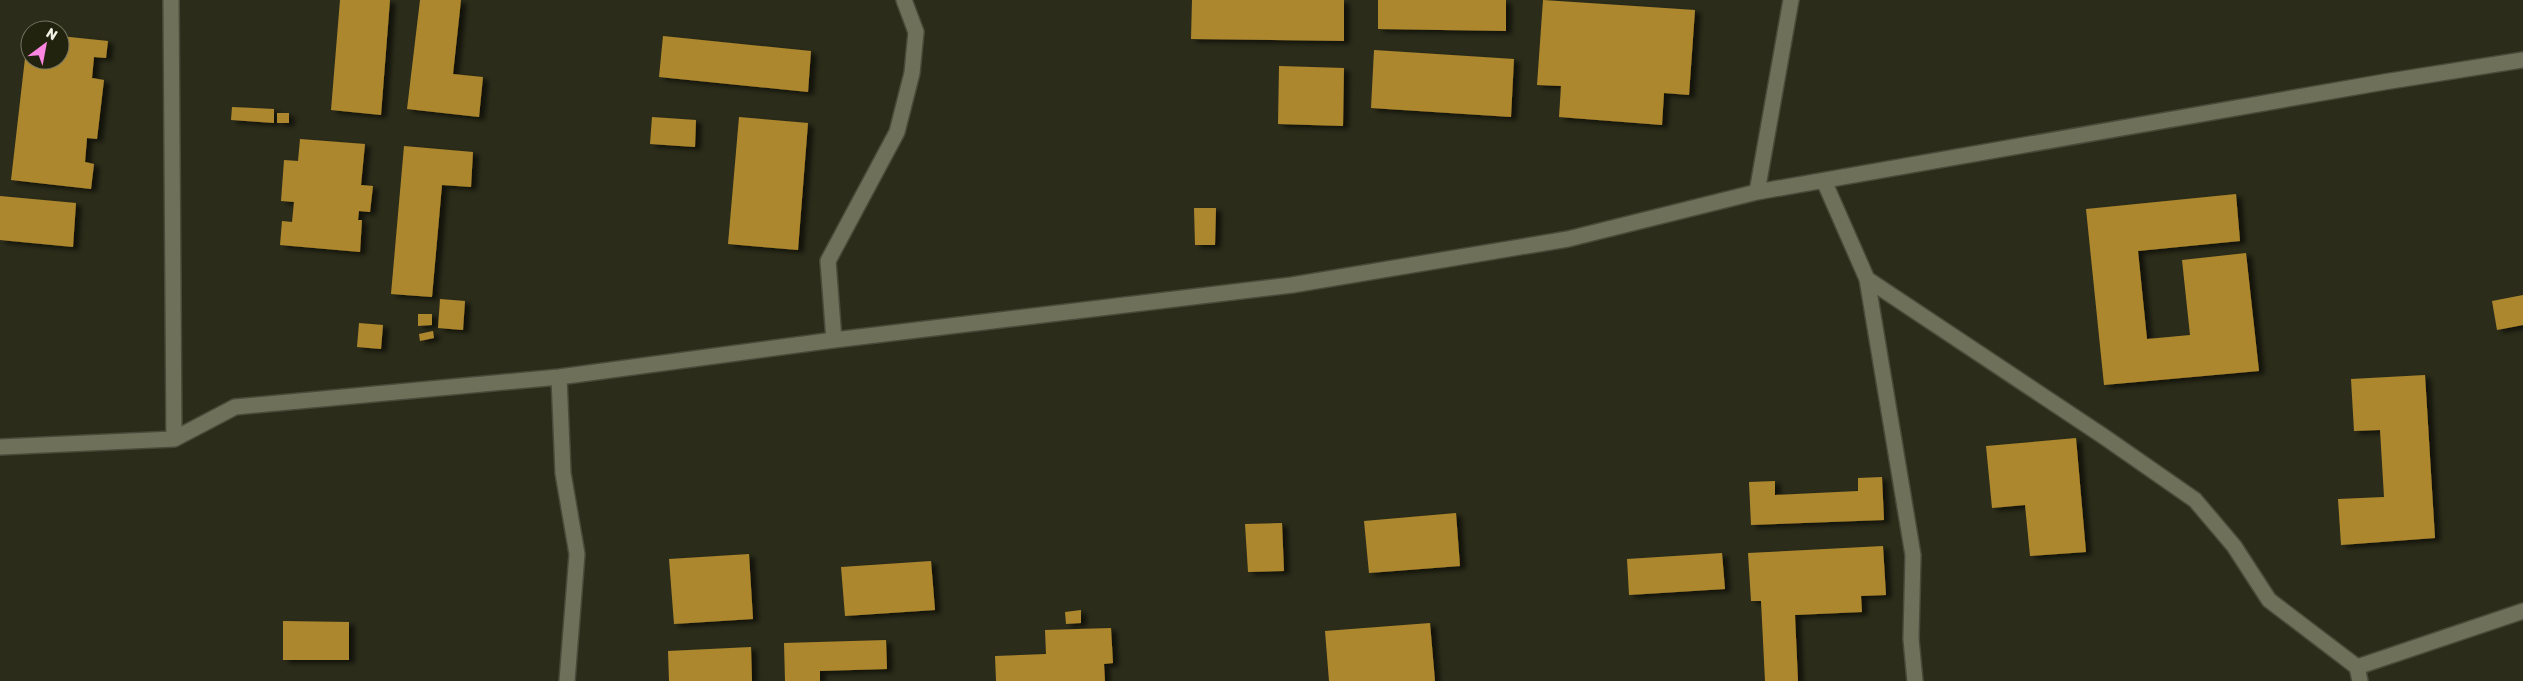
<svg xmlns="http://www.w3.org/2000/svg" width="2523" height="681" font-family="Rubik,sans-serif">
<defs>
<filter id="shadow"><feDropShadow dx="5.5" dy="3" stdDeviation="2.5" flood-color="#0009"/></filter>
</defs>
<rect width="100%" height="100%" fill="#2b2c19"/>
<!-- building -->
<path fill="#ad872f" filter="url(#shadow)" d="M340,0H390L381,115L331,110Z
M420,0H461L453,74L483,77L479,117L407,109Z
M1192,0H1344V41L1191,39Z
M1378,0H1506V31L1378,29Z
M1543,0L1695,10L1689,95L1664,93L1662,125L1559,117L1561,86L1537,85Z
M28,32H30V60H60V36L108,41L106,58L94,57L92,78L104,80L97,139L87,138L85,162L94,164L91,189L11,180Z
M663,36L811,51L808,92L659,77Z
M1374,50L1514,59L1511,117L1371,108Z
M1279,66L1344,68L1343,126L1278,124Z
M232,107L274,109V123L231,120Z
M277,113H289V123H277Z
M652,117L696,120L695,147L650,144Z
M739,117L808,123L798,250L728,244Z
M300,139L365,144L361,185L373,186L370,212L359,211L358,220H362L360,252L280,245L282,221L292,222L294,202L281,201L284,160L298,161Z
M404,146L473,152L471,187L442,185L432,297L391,294Z
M2236,194L2240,241L2138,251L2147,339L2190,335L2182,260L2246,253L2259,371L2104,385L2086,209Z
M0,196L76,203L73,247L0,240Z
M1194,208H1216L1215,245H1195Z
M2523,295V325L2497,330L2492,301Z
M440,299L465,301L463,330L438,328Z
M418,314H432V325L418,326Z
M359,323L383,325L381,349L357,347Z
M433,331L434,338L420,341L419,334Z
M2425,375L2435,538L2341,545L2338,499L2384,497L2380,430L2354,431L2351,379Z
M2076,438L2086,552L2030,556L2025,505L1992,508L1986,446Z
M1882,477L1884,520L1751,525L1749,482L1775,481V495L1858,491V478Z
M1456,513L1460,566L1369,573L1364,521Z
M1282,523L1284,571L1248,572L1245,524Z
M1883,546L1886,595L1861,596L1862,612L1795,615L1798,681H1765L1761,601H1751L1748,553Z
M1722,553L1725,589L1629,595L1627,559Z
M749,554L753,619L674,624L669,559Z
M931,561L935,610L845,616L841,567Z
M1081,610V623L1066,624L1065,612Z
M283,621L349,622V660H283Z
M1430,623L1435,681H1329L1325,631Z
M1111,628L1113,663L1104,664L1105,681H996L995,656L1046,654L1045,630Z
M886,640L887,669L820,671V681H785L784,643Z
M751,647L752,681H669L668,651Z"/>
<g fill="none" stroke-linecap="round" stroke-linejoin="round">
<defs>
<path id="street" d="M171,0L174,439
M1824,181L1867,279L1913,555L1911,639L1915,681
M1757,192L1791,0
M1867,279L2103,436L2195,500L2234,546L2269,600L2357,667
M834,340L828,261L897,132L912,73L916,32L904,0
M559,377L563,473L577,554L567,681
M0,447L174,439L235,407L559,377L834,340L1292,285L1568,239L1757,192L2384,82L2523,60
M2360,681L2357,667L2523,611"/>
</defs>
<!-- street casing -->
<use href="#street" stroke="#494a39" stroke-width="18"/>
<!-- street -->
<use href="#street" stroke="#6e705a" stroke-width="15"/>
</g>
<!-- north arrow -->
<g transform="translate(45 45) rotate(32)"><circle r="24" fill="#21230f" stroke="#747665"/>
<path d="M0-4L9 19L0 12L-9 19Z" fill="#fd86e2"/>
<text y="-8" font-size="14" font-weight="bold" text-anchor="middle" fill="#f1f2e6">N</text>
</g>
</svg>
